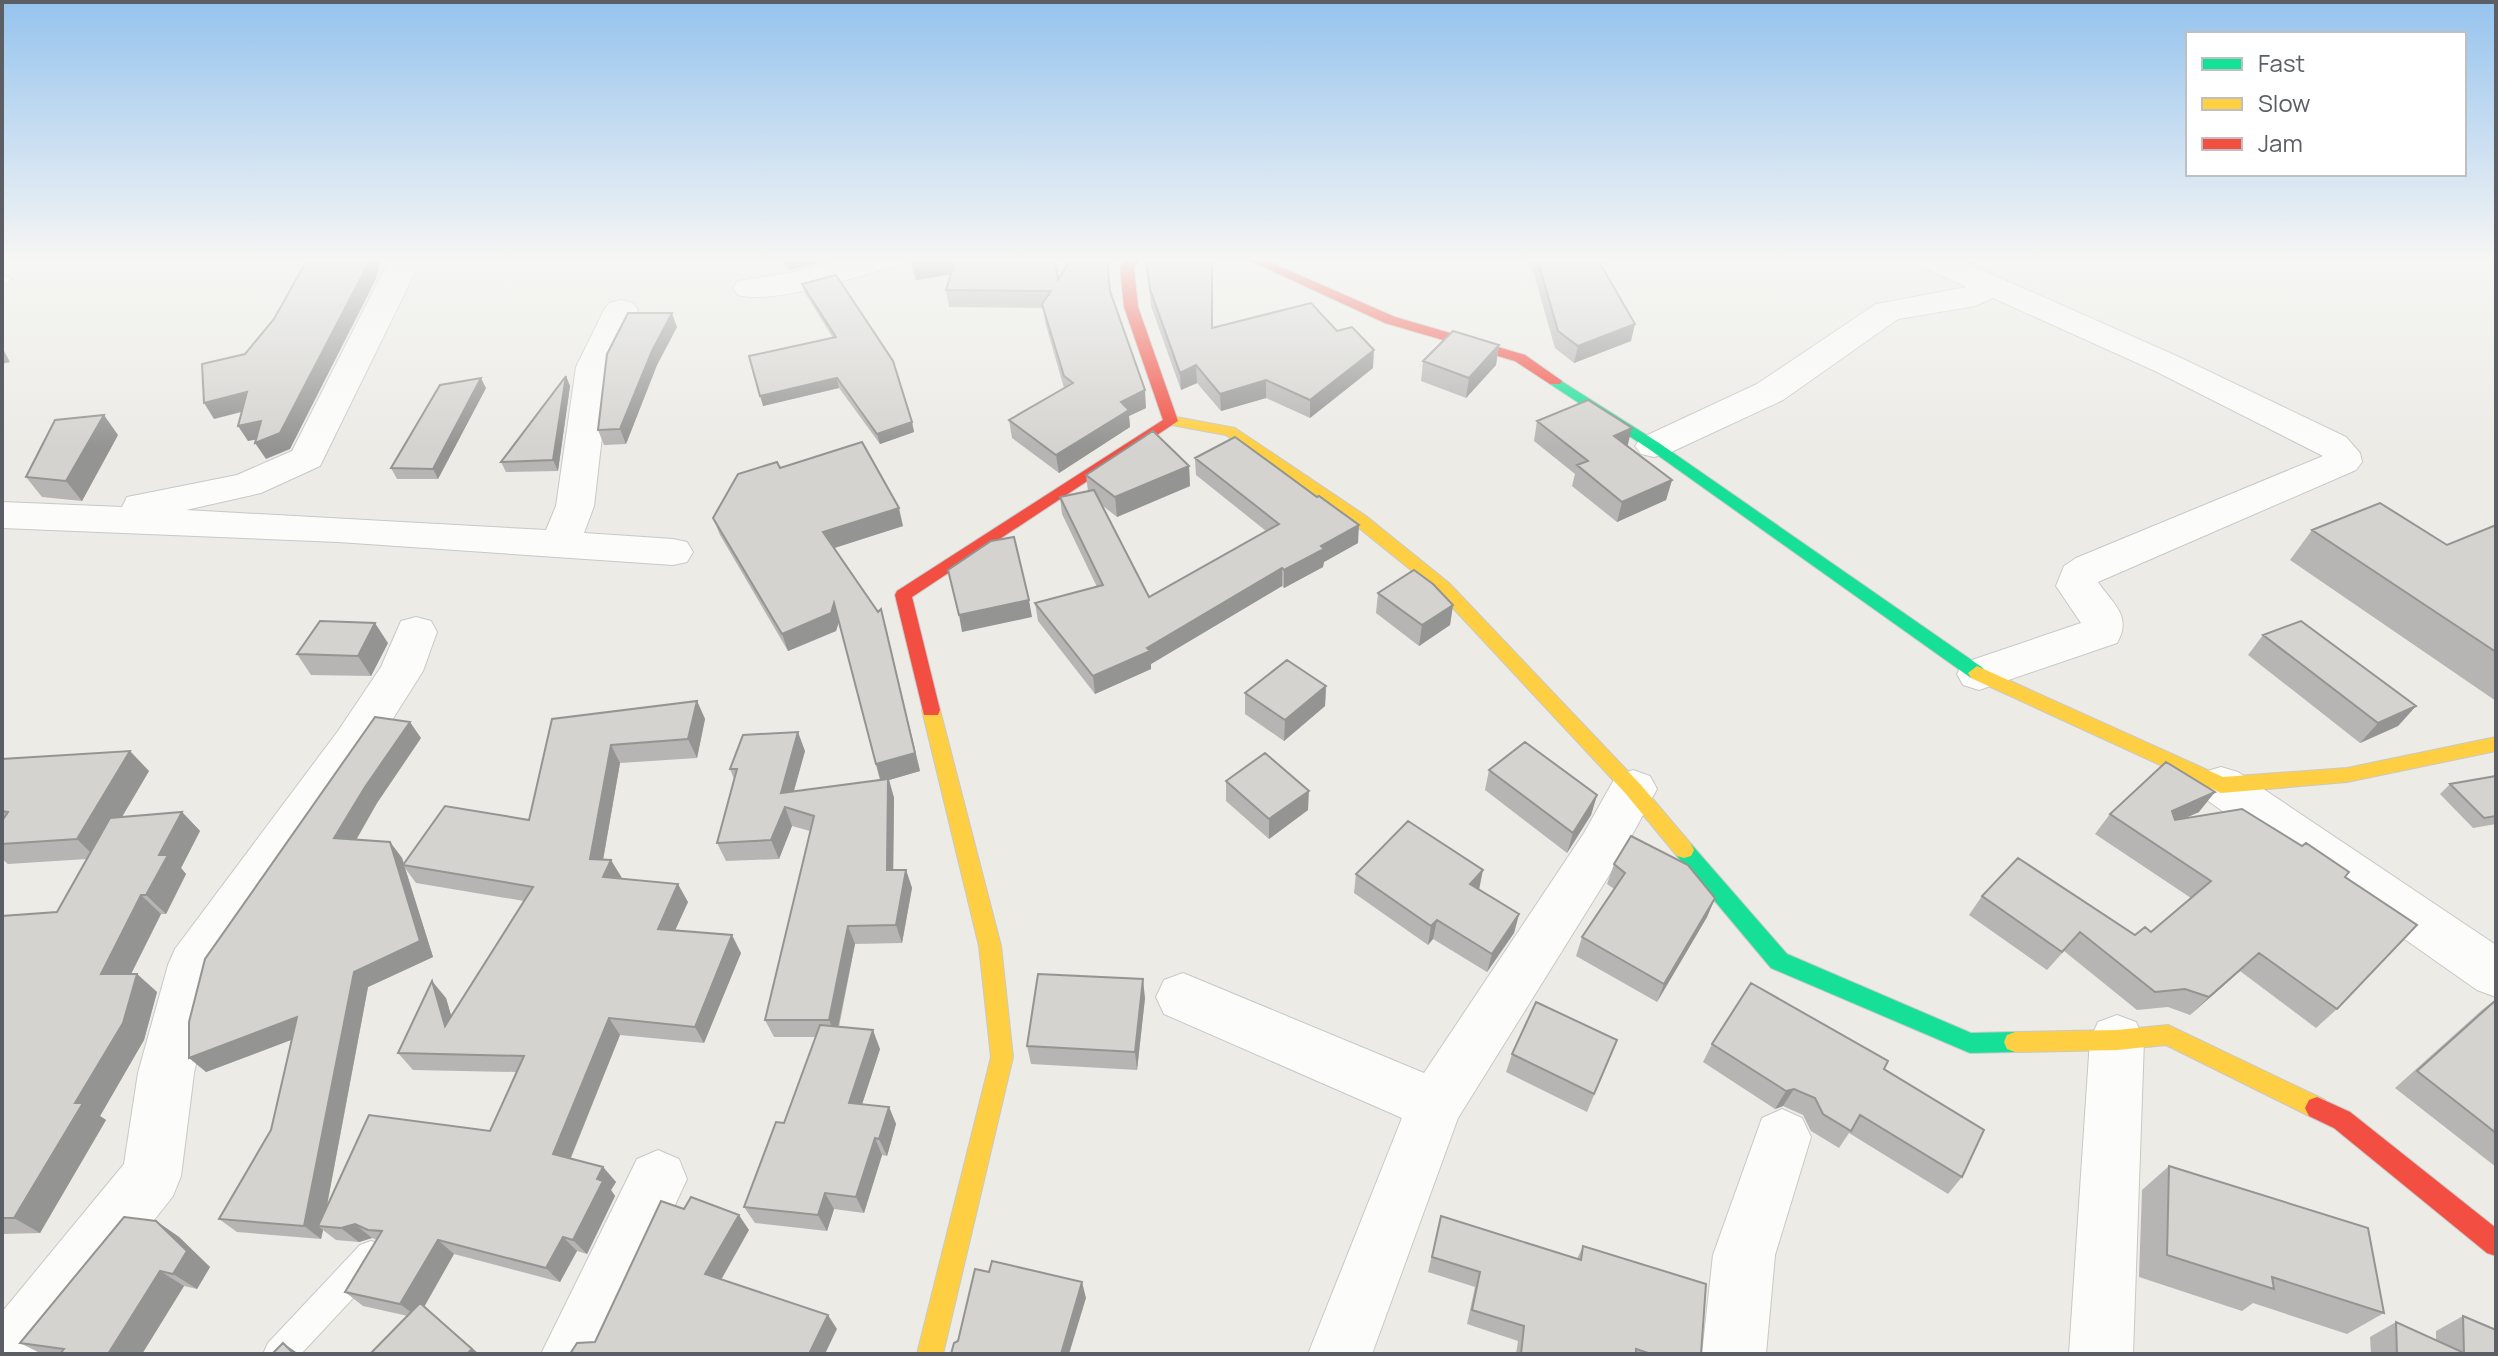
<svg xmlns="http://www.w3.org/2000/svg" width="2498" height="1356" font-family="Manrope,sans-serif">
<rect width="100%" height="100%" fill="#ecebe6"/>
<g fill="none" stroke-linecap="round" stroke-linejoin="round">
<defs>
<path id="lane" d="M2,275L12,279L2,286Z
M371,1241L382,1245L386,1256L382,1267L301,1354H263L268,1343L360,1245Z"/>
<path id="street" d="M390,258H422L320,466L261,493L186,510L546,530L556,506L576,367L604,310L609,303L621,300L633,303L638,310L610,367L594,506L584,533L673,539L687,542L693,552L687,562L673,565L338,542L2,528V502L122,507L127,497L237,475L292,451Z
M853,258H905L900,265C859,275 776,305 738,295L733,288L738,281L794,272Z
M1913,258H1955L2179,357L2346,437L2360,453L2362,462L2356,470L2098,582C2112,603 2133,616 2117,643L1979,690L1963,685L1957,674L1963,663L2081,623L2056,586L2064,566L2076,558L2323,456L2155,371L1993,298L1975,306L1898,319L1783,400L1667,454L1654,457L1641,454L1635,446L1641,438L1757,384L1876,304L1967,287L1918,265Z
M416,617L431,621L437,632L423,671L370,755L218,973L194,1073L181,1176L173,1196L49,1354H2V1312L124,1164L138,1073L168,965L175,949L338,731L381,667L401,621Z
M2221,767L2238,772L2496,945V997L2477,990L2204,798L2197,785L2204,772Z
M1633,770L1650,776L1657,789L1618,861L1458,1118L1372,1354H1308L1402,1118L1164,1014L1156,997L1164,980L1183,973L1424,1073L1584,833L1616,776Z
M2117,1015L2136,1022L2144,1040L2133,1354H2069L2090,1040L2098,1022Z
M1782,1109L1802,1118L1811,1137L1775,1255L1766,1354H1702L1713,1255L1762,1118Z
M658,1150L679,1159L687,1179L606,1354H541L637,1159Z"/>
<path id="fast" d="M1555,377L1659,443L1983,668L1986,673L1983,678H1971L1649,449L1550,384V378Z
M1684,842L1691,844L1787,954L1971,1033L2015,1032L2023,1035L2026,1042L2023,1049L2015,1052L1970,1053L1771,968L1677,856L1674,850L1677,844Z"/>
<path id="slow" d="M1171,416L1235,428L1366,516L1449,583L1640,784L1691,844L1694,850L1691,856L1684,858L1677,856L1626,794L1437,591L1354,524L1226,435L1166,424L1164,421Z
M1977,666L2223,777L2347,768L2496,737V751L2347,782L2221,793L1971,678L1968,673Z
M931,703L938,705L940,710L1001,946L1013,1057L943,1354H917L991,1057L979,946L922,710L924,705Z
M2168,1025L2325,1100L2329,1108L2325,1116L2317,1119L2309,1116L2166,1045L2117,1050L2015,1052L2007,1049L2004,1042L2007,1035L2015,1032L2117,1030Z"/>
<path id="jam" d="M1128,258H1140L1134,267L1138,307L1178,421L912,597L940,710L938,715H924L895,595L897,591L1163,420L1124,307L1120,267Z
M1244,258H1260L1395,317L1525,355L1562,381L1560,384H1550L1515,361L1385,323Z
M2317,1097L2350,1112L2496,1228V1256L2487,1253L2334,1128L2309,1116L2305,1108L2309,1100Z"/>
</defs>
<!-- lane casing -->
<use href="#lane" stroke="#c8c8c7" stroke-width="2"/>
<!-- street casing -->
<use href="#street" stroke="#c8c8c7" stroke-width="2"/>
<!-- fast casing -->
<use href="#fast" stroke="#c8c9c8" stroke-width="2"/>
<!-- slow casing -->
<use href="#slow" stroke="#c8c9c8" stroke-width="2"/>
<!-- jam casing -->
<use href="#jam" stroke="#c8c9c8" stroke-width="2"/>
<!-- lane -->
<use href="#lane" fill="#fcfcfb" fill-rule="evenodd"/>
<!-- street -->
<use href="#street" fill="#fcfcfb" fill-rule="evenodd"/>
<!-- fast -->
<use href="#fast" fill="#16e098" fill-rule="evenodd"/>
<!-- slow -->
<use href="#slow" fill="#ffcf43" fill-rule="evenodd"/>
<!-- jam -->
<use href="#jam" fill="#f24e42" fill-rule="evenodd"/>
</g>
<!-- wall -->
<path fill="#b6b5b3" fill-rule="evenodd" d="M782,258H841L789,270Z
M908,258H1055L1058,279L1071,258H1115L1108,267L1110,291L1146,408L1129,416L1130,427L1059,473L1012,438L1009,420L1064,388L1045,322L1043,308L949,307L946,290L951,274L916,280Z
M1146,258L1212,328L1337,331L1373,368L1310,418L1266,398L1221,411L1197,383L1181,390L1151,306Z
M1532,258H1597L1631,341L1574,363L1555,348L1531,264Z
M802,284L912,422L914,432L880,444L839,388L763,406L833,338L805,293Z
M677,327L657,365L626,444L604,445L598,430Z
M1499,345L1496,365L1466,398L1421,381L1423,361Z
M566,376L570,386L558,471L506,472L501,462Z
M486,388L438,479H397L391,468Z
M1537,421L1628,446L1672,480L1666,500L1617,522L1572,486L1575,474L1534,441Z
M118,435L82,501L42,497L26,477Z
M1195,458L1358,543L1324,562L1323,567L1284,588L1282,586L1151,664V669L1095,694L1038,621L1035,603L1097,587L1062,514L1060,497L1088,491L1086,475L1189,466L1190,486L1117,517L1103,506L1149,597L1266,531L1196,475Z
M780,468L903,526L834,548L886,627L920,771L889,780L894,798L893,870H906L912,888L902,943L855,944L839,1027L880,1049L862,1104L889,1107L896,1124L887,1156L882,1155L864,1213L834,1209L827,1231L755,1223L744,1207L784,1123L816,1037H774L765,1020L810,831L792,826L779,859L726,861L717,843L734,779L730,769L805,751L794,791L880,780L839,622L836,631L788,651L720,535L713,518Z
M2496,525V701L2290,560L2312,530L2447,545Z
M1378,593L1453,605L1450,625L1419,646L1376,613Z
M2263,635L2416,706L2398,726L2360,743L2248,655Z
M388,643L371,676L311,675L297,654Z
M1326,686L1325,706L1284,741L1245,714V693Z
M697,701L705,719L697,758L620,763L603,860L621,879L688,902L675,930L741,953L704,1043L620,1035L571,1158L603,1167L616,1182L611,1190L615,1196L587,1254L577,1251L560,1282L454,1254L424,1307L479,1354H370L408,1316L363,1306L345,1292L377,1240L372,1238L359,1242L336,1240L323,1230L321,1239L237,1232L219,1219L271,1130L291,1040L206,1072L189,1022L421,738L377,803L356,840L390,842L402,858L404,863L529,820L552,719ZM405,868L416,883L524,901L451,1016L446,998L398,1053L413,1070L516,1072L490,1131L327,1206L368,987L433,957Z
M2,759L149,771L122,817L182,812L200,831L181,868L186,874L166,914H161L131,974H137L157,992L144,1040L100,1116L106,1120L40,1233L2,1234V916L57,912L87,859L8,864L2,859Z
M1489,770L1597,795L1591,815L1567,853L1485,790Z
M2496,776V824L2473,828L2440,794L2450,784Z
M1226,781L1308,810L1269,839L1226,801Z
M2199,812L2183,819L2345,877L2337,1009L2316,1028L2240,971L2190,1015L2168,1007L2137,1010L2064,951L2047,970L1969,915L1982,896L2135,935L2151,932L2191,898L2095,834L2110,814Z
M1614,864L1715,898L1707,917L1657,1002L1576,956L1582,937L1614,889L1607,884Z
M1356,874L1479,889L1519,914L1514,933L1487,972L1433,939L1428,945L1354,893Z
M1145,998L1137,1070L1031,1064L1027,1046Z
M2496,999V1167L2395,1088L2482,1010Z
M1617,1040L1587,1112L1506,1072L1512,1054Z
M1712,1044L1884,1069L1962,1177L1948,1194L1849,1133L1839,1148L1811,1131L1803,1115L1783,1106L1775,1109L1703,1062Z
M2169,1166L2384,1313L2347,1334L2253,1303L2242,1311L2139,1277L2142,1190Z
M1441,1216L1577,1259L1583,1246L1701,1354H1516L1518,1341L1467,1324L1475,1287L1428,1272Z
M156,1221L179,1237L210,1267L197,1289L184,1286L142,1354H42L20,1343Z
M2463,1316L2496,1354H2371L2370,1337L2396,1322L2436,1340V1331Z"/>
<!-- shaded-wall -->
<path fill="#949492" d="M370,258H382L375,281L290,449L266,459L255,443L269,437L248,441L238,426Z
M785,258H841L789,270Z
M946,258H957L960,273L916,280L912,263Z
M1107,258H1115L1108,267Z
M672,313L677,327L657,365L626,444L620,429L652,351Z
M1635,324L1631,341L1574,363L1578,346Z
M1499,345L1496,365L1466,398L1469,378Z
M2,347L10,362L2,364Z
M1374,350L1373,368L1310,418V400Z
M1196,365L1197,383L1181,390L1180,373Z
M566,376L570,386L558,471L553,460Z
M481,378L486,388L438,479L433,469Z
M837,378L839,388L763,406L760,396Z
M1266,380V398L1221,411L1220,394Z
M1145,390L1146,408L1129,416L1130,427L1059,473L1056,455L1121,402Z
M247,392L257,408L214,419L204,403Z
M104,415L118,435L82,501L66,481Z
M912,422L914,432L880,444L877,434Z
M1632,428L1627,448L1614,436Z
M1189,466L1190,486L1117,517L1115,497Z
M1672,480L1666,500L1617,522L1622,502Z
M899,508L903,526L828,550L823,532Z
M1359,525L1358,543L1324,562L1323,567L1284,588V570L1321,546Z
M1282,568V586L1151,664V669L1095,694L1093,676L1147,648Z
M1029,600L1032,617L962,632L959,615Z
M834,603L839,621L836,631L788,651L782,634Z
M1453,605L1450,625L1419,646L1422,625Z
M881,609L920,771L889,780L894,798L893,888L887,870L881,782L876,764Z
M375,623L388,643L371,676L358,656Z
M1326,686L1325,706L1284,741L1285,720Z
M697,701L705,719L697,758L688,739Z
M2416,706L2398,726L2360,743L2378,723Z
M410,722L421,738L377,803L348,854L334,838L365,787Z
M798,732L805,751L789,808L781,793Z
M611,745L620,763L600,877L590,859Z
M130,751L149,771L97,859L77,839Z
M1309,791L1308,810L1269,839V819Z
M2215,792L2199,812L2156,831L2172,811Z
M1597,795L1591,815L1567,853L1573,833Z
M785,807L792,826L779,859L771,840Z
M182,812L200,831L181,868L186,874L166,914L146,895L159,855Z
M390,842L402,858L404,865H403L405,868L433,957L368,987L323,1226H318L323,1230L321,1239L304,1226L354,972Z
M611,860L622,878L603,877Z
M906,870L912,888L902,943L896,925Z
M1483,870L1479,890L1470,884Z
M678,884L688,902L668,946L658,929Z
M141,895L161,914L122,992L101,974Z
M1715,898L1707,917L1657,1002L1664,984Z
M1519,914L1514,933L1487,972L1492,954Z
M1437,920L1433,939L1428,945L1431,926Z
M848,926L855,944L836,1037L829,1020Z
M732,935L741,953L704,1043L695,1027Z
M2259,953L2240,971L2190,1015L2209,997Z
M137,974L157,992L144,1040L100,1116L106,1120L40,1233L14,1218L75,1103Z
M1143,979L1145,998L1137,1070L1135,1052Z
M432,981L446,998L459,1042L445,1026Z
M297,1017L312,1032L206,1072L189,1058Z
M609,1018L620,1035L566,1169L553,1154Z
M873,1030L880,1049L857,1120L849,1103Z
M1794,1089L1783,1106L1775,1109L1786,1091Z
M889,1107L896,1124L887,1156L879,1139Z
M875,1138L882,1155L864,1213L856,1197Z
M603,1167L616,1182L611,1190L615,1196L587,1254L573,1240L597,1179Z
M825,1193L834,1209L827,1231L818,1215Z
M739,1215L749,1230L716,1289L705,1274Z
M156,1221L179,1237L210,1267L197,1289L173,1274Z
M355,1224L372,1238L359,1242L341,1228Z
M563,1237L577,1251L560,1282L546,1268Z
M438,1240L454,1254L424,1307L479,1354H467L400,1304Z
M160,1271L184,1286L142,1354H108Z
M1082,1282L1086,1298L1069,1354H1061Z
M828,1315L837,1329L825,1354H809Z
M283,1343L299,1354H294Z"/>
<!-- building -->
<path fill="#d4d3d0" stroke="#949492" stroke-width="2" d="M308,258H370L367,266L280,433L255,443L261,421L238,426L247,392L204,403L202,364L245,354L274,319Z
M910,258H946L912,263Z
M956,258H1055L1058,280L1071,258H1107L1110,291L1145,390L1121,402L1129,410L1056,455L1009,420L1073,383L1064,376L1042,304L1051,291L946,290Z
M1146,258L1212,259V328L1311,303L1337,331L1352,327L1374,350L1310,400L1266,380L1220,394L1196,365L1180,373L1150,289Z
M1537,258H1597L1635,324L1578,346L1558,331Z
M836,275L893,361L912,422L877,434L837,378L760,396L749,356L836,337L802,284Z
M628,313H672L652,351L620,429L598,430L607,354Z
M1453,331L1499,345L1469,378L1423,361Z
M566,376L553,460L501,462Z
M481,378L433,469L391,468L440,385Z
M1588,400L1632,428L1614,436L1672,480L1622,502L1577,465L1588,461L1537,421Z
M104,415L66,481L26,477L55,420Z
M1153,431L1189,466L1115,497L1086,475Z
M1235,437L1317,497L1319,496L1359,525L1321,546L1324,549L1284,570L1282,568L1147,648L1150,651L1093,676L1035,603L1103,585L1060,497L1094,490L1149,597L1279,524L1195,458Z
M862,442L899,508L823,532L878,612L881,609L915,753L876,764L834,603L831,613L782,634L713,518L738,474L777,462L780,468Z
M2380,503L2447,545L2496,525V652L2312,530Z
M1014,537L1029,600L959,615L948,570L991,541Z
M1414,570L1433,584L1453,605L1422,625L1378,593Z
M320,621L375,623L358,656L297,654Z
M2301,621L2416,706L2378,723L2263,635Z
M1287,660L1326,686L1285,720L1245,693Z
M697,701L688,739L611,745L590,859L611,860L603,877L678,884L658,929L732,935L695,1027L609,1018L553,1154L603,1167L597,1179L603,1181L573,1240L563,1237L546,1268L438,1240L400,1304L345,1292L382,1231L368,1230L355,1224L341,1228L318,1226L369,1115L490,1131L524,1056L398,1053L432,981L445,1026L533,887L403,865L445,806L529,820L552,719Z
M375,717L410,722L365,787L334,838L390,842L420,941L354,972L304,1226L219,1219L271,1130L297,1017L189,1058V1022L205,959Z
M798,732L781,793L888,779L887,870H906L896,925L848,926L829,1020H765L814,816L785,807L771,840L717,843L737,769H730L743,735Z
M1525,742L1597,795L1573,833L1489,770Z
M130,751L77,839L2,844V821L8,812L2,811V759Z
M1265,753L1309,791L1269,819L1226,781Z
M2166,762L2215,792L2172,811L2175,820L2242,809L2302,846L2306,843L2349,872L2345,877L2417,925L2337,1009L2259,953L2209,997L2185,989L2155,992L2080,932L2062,952L1982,896L2018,858L2135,935L2145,927L2151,932L2211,881L2110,814Z
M2496,776V816L2484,818L2450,784Z
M182,812L159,855H168L146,895H141L101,974H137L123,1023L75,1103H83L14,1218H2V916L57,912L110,818Z
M1408,821L1483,870L1470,884L1519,914L1492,954L1437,920L1431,926L1356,874Z
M1631,836L1688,865L1715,898L1664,984L1582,937L1625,873L1614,864Z
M1038,974L1143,979L1135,1052L1027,1046Z
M1751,983L1888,1061L1884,1069L1984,1130L1962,1177L1860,1115L1851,1131L1823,1114L1815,1098L1794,1089L1786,1091L1712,1044Z
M2496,1000V1133L2417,1071Z
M1536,1002L1617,1040L1594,1094L1512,1054Z
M820,1025L873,1030L849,1103L889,1107L879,1139L875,1138L856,1197L825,1193L818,1215L744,1207L776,1122L784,1123Z
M2169,1166L2368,1228L2384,1313L2272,1277L2274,1289L2167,1255Z
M691,1197L739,1215L705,1274L828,1315L809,1354H570L577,1343L595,1342L661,1201L684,1209Z
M1441,1216L1581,1260L1583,1246L1706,1284L1701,1354H1651L1636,1349V1354H1521L1524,1326L1472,1310L1480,1272L1432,1257Z
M124,1217L156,1221L187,1251L173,1274L160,1271L108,1354H60L64,1349L20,1343Z
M992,1261L1082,1282L1061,1354H951L954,1343L958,1341L975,1269L989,1272Z
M420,1303L472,1349L467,1354H370Z
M2463,1316L2496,1330V1354H2397L2396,1322L2464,1353Z
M283,1343L294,1354H272Z"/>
<!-- sky -->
<linearGradient id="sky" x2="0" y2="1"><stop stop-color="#95c3ee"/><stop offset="0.58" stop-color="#f6f6f4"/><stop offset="1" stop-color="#f6f6f4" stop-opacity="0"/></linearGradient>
<rect width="2498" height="447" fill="url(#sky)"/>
<!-- border -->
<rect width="2498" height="1356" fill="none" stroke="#5b5f65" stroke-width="8"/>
<!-- legend -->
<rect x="2186" y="32" width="280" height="144" fill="#ffffff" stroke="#bdbfc1" stroke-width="2"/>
<rect x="2202" y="58" width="40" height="12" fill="#16e098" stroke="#bdbfc1" stroke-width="2"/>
<text x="2258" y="72" font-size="24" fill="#5b5f65">Fast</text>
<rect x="2202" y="98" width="40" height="12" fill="#ffcf43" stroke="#bdbfc1" stroke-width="2"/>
<text x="2258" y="112" font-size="24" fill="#5b5f65">Slow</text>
<rect x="2202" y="138" width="40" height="12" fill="#f24e42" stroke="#bdbfc1" stroke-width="2"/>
<text x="2258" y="152" font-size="24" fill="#5b5f65">Jam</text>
</svg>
